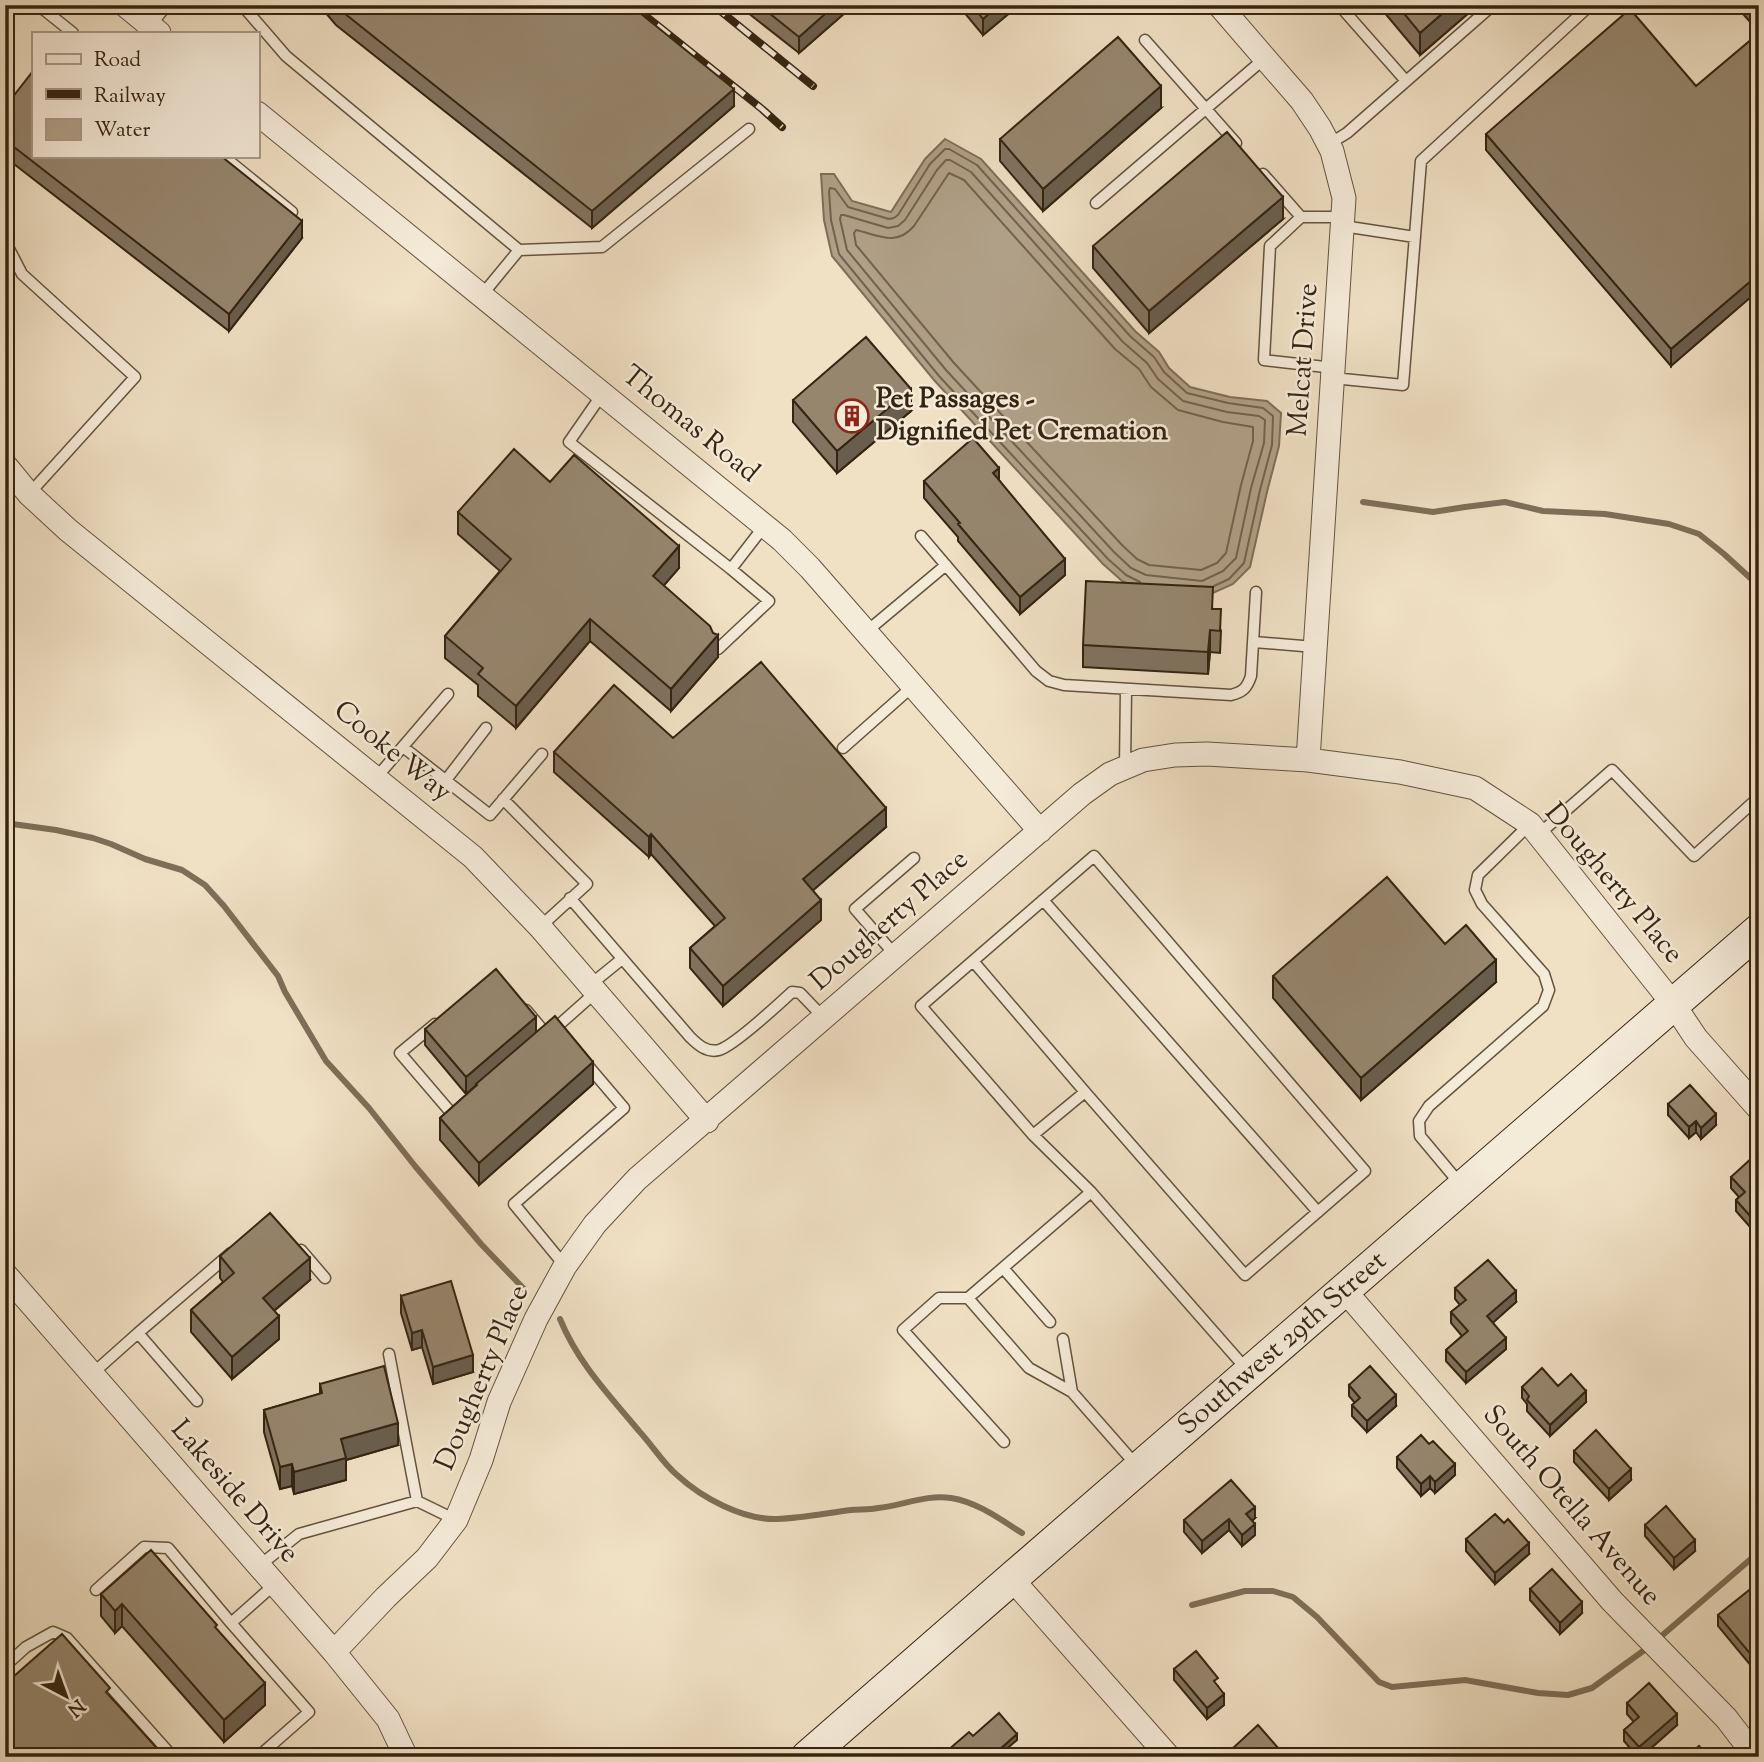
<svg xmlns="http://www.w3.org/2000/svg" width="1764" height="1762" font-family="'Sorts Mill Goudy',serif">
<rect width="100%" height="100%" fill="#f0e0c4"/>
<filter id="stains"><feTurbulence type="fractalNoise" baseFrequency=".00286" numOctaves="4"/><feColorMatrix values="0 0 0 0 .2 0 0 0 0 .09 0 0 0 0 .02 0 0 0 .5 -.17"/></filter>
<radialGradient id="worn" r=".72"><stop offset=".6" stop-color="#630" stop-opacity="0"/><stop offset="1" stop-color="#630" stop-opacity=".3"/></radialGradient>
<!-- water -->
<path fill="#b0a087" stroke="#7e6e58" stroke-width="2" d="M945,139L981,159L1135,331L1159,352L1169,368L1190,387L1230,397L1267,401L1281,413L1279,446L1267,492L1250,567L1233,584L1204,597L1141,590L1122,581L1103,564L934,380L832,256L824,220L821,174H834L852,201L891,212L925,159Z"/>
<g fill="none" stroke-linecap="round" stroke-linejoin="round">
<!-- shore -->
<path stroke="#72624c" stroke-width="2" d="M946,160H950L971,172L1123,342L1147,363L1158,379L1183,401L1227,412L1259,416L1265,420L1264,443L1251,488L1236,558L1223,571L1202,581L1146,575L1131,568L1114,552L946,370L847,250L840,219L841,215H844L888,228L898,226L905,220L937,170Z
M949,173L964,180L1115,349L1139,369L1151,387L1178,410L1223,422L1253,427V441L1241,485L1226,553L1217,563L1201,570L1149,565L1137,559L1122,545L954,363L856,245L854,233L856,230C878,235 896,247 914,226Z
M1140,582L1126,575L1108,559L939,376L839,254L831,220L829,191L830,188L835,189L848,207L889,219L894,218L898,215L930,164L945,149H949L977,165L1130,336L1154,357L1164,372L1187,393L1228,403L1263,408L1273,416L1272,445L1260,490L1244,563L1229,579L1214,586"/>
<!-- stream -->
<path stroke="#7e6e58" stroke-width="6" d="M1363,502L1433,512L1465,507L1505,502L1543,511L1605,514L1669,524L1699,534L1724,554L1759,586
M5,823L56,830L93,838L111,844L145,859L182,870L205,885L224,906L278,976L285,992L326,1061L369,1108L415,1166L481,1244L525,1290
M560,1319C578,1363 609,1395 639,1431C652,1445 663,1463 677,1475C702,1498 743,1520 777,1519C802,1518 827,1513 851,1510C860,1509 869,1510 878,1508C901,1506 927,1494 951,1498C977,1502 1000,1519 1022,1533
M1192,1605L1245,1591H1273L1293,1597L1317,1617L1379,1682L1392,1687L1465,1680L1538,1693L1568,1695L1592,1688L1650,1646
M1658,1639L1759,1552"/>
<defs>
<path id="lane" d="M38,5L73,33
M242,5L286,56L519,250
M1339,5L1406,81
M150,26L167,5
M1145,40L1236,143
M1329,144L1347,133L1493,5
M223,156L292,212
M1263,174L1301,217L1270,246L1264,360L1334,368
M1096,203L1265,58
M1301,217H1343
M1343,226L1415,237
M5,241L22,274L135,377L29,494
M482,295L519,250L602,247L749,129
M1333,378L1403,385L1421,161L1585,10
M603,393L569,442L731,569L765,525
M921,536L1036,671L1049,681L1064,685L1231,695C1243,692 1247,688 1251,676L1256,592
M866,632L946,565
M1254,642L1315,647
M718,649L769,601L731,569
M403,747L490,815L542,754
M843,748L913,686
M1125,768L1126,689
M376,778L448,694
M446,780L486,728
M503,799L587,884L540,927
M1538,835L1612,770L1694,856L1759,797
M570,898L690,1037C698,1045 707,1053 719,1050C733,1046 779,1004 792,992L800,993L824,1018
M1043,900L1318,1212
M896,956L855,909L914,858
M973,961L1085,1092
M590,985L622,959
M526,1010L547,1035
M435,1024L400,1053L453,1115L459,1110
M551,1032L596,992
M1033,1135L1085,1092L1245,1275L1365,1171L1094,856L921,1006L1033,1135L1091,1192
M1461,1185L1420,1136L1419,1121L1429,1106L1543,1006L1549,990L1544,974L1482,904L1475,890L1478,875L1530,824
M301,1250L325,1278
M565,1266L514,1204L624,1108L584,1061
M1003,1268L1050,1322
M968,1298H939L903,1330L1004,1442
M138,1333L231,1253
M1063,1339L1072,1392
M389,1354L417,1501
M92,1374L138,1333L197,1401
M1137,1466L1072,1392L1029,1368L968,1298L1091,1192L1248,1371
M259,1566L299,1534L417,1501L456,1520
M96,1590L144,1547L168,1548L231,1623
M5,1666L26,1647L53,1632L67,1638L173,1757
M258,1757L309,1712L231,1623L275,1584"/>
<path id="street" d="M125,5L159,33
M1219,5L1302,101L1320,128L1332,151L1344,198L1308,760
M257,113L782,540L810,568L1040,831
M5,465L29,494L68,530L473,857L540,927L707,1121
M5,1274L334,1652L388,1719L406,1757
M1345,1291L1612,1601L1726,1718L1756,1757
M1011,1578L1169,1757
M334,1652L386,1597L427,1558L456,1520L481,1460L499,1402L536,1319L565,1266L595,1224L637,1179L1082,794L1110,774L1143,760L1175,755L1207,754L1308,760L1400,772L1475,788L1530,824L1674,1005L1696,1038L1759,1109"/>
<g id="secondary">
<path id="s1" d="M807,1757C1123,1480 1443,1208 1759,930"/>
</g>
</defs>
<!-- lane casing -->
<use href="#lane" stroke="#63533e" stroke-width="13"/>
<!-- street casing -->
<use href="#street" stroke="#63533e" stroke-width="25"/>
<!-- secondary casing -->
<use href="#secondary" stroke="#342411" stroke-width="34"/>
<!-- lane -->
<use href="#lane" stroke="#f5ebd9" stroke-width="10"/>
<!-- street -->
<use href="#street" stroke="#f5ebd9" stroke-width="23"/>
<!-- secondary -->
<use href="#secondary" stroke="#f5ebd9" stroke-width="32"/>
<defs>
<path id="rail" d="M632,5L762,109L782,127
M713,5L813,86"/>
</defs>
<!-- rail casing -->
<use href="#rail" stroke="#342411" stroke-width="8"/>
<!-- rail -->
<use href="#rail" stroke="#f5ebd9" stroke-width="5" stroke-dasharray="16" stroke-linecap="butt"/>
</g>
<!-- wall -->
<path fill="#81735f" stroke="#342411" stroke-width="2" d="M319,5H630L734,106L592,228L336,25Z
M738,5H854L799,53Z
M958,5H1019L983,35Z
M1378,5H1478L1420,55Z
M1735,5H1759V18L1752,24Z
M1696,86L1671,366L1486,150V134Z
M5,107L302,238L229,331L5,157Z
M1161,108L1043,211L1000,161V139Z
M1283,219L1149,333L1093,268V246Z
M793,400L911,411L837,473L793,422Z
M999,480L1065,575L1020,614L958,541V537L924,498V481Z
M550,482L679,568L663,586L718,657L671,711L590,641L516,728L478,696V685L445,658V636L500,571L458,534V512Z
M1213,609L1221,631L1220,653L1210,652L1208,674L1083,667V645Z
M673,738L886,827L813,890L821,920L723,1006L690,968V948L715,926L651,854L649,857L554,772V752Z
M1445,944L1496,982L1361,1100L1273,998V976Z
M425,1029L536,1033L593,1084L479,1185L440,1140V1118L476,1086V1085L466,1094L425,1045Z
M1668,1104L1716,1125L1701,1139L1696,1132L1689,1138L1668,1115Z
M1759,1163V1237L1736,1211V1200L1739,1197L1731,1188V1177Z
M220,1256L310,1280L274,1311L279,1339L232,1379L191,1332V1310L223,1282L220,1278Z
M1455,1288L1516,1302L1492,1323L1506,1349L1466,1383L1446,1361V1350L1462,1336L1451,1323V1312L1460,1305L1455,1299Z
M401,1296L473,1372L433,1384L422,1347L412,1350L401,1313Z
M320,1384L398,1445L346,1460V1480L294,1494L292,1486L280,1489L264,1432V1410L320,1394Z
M1349,1385L1396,1406L1367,1432L1352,1416V1405L1355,1403L1349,1396Z
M1558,1386L1586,1402L1550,1436L1527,1411V1404L1522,1398V1387Z
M1429,1444L1455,1475L1435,1493L1430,1488L1421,1496L1397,1468V1457Z
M1574,1451L1631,1480L1609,1500L1574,1462Z
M1255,1518L1252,1521L1255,1535L1242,1546L1229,1530L1202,1553L1184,1532V1520Z
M1645,1525L1695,1551L1674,1569L1645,1536Z
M1466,1539L1529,1554L1495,1584L1466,1551Z
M1530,1589L1582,1613L1560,1634L1530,1600Z
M101,1594L217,1630L265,1705L224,1742L122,1626L115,1633L101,1616Z
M1759,1595L1757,1673L1718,1626V1615Z
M1174,1669L1218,1686L1224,1705L1207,1719L1174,1680Z
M5,1684L110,1697L165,1757H5Z
M1627,1703L1677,1725L1641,1757H1638L1624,1741V1730L1634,1722L1627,1714Z
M1233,1748L1279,1757H1233Z"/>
<!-- shaded-wall -->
<path fill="#695e4d" stroke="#342411" stroke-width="2" d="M835,5H854L799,53V37Z
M999,5H1019L983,35V19Z
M1452,5H1478L1420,55V33Z
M1752,5H1759V18L1752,24Z
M1161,86V108L1043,211V189Z
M734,89V106L592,228V211Z
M1759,146V163L1752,152Z
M1283,197V219L1149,333V311Z
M302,221V238L229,331V314Z
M1759,274V290L1671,366V349Z
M911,389V411L837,473V451Z
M999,468V485L993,473Z
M679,546V568L653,598V576Z
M1065,559V575L1020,614V597Z
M590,619V641L516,728V706Z
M1210,630V652L1208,674V652Z
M718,635V657L671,711V689Z
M886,808V827L803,899V879Z
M651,834V854L649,857V837Z
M821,900V920L723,1006V986Z
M1496,960V982L1361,1100V1078Z
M536,1017V1034L466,1094V1077Z
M593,1062V1084L479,1185V1163Z
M1716,1114V1125L1701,1139V1128Z
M1696,1121V1132L1689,1138V1127Z
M310,1258V1280L263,1320V1298Z
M1516,1291V1302L1487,1328V1316Z
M279,1316V1339L232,1379V1357Z
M422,1330V1347L412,1350V1333Z
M1506,1338V1349L1466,1383V1372Z
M473,1355V1372L433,1384V1367Z
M1586,1391V1402L1550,1436V1425Z
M1396,1395V1406L1367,1432V1421Z
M398,1423V1445L346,1460V1480L294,1494V1472L341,1439Z
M292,1464V1486L280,1489V1467Z
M1455,1464V1475L1435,1493V1482Z
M1631,1469V1480L1609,1500V1489Z
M1430,1476V1488L1421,1496V1484Z
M1255,1507V1518L1246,1526V1514Z
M1229,1519V1530L1202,1553V1541Z
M1255,1524V1535L1242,1546V1535Z
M1695,1540V1551L1674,1569V1558Z
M1529,1543V1554L1495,1584V1573Z
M1582,1602V1613L1560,1634V1623Z
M122,1604V1626L115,1633V1611Z
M1759,1660V1671L1757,1673V1662Z
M265,1683V1705L224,1742V1720Z
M1224,1694V1705L1207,1719V1708Z
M1677,1714V1725L1641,1757H1639V1747Z
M1017,1734V1740L997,1757H991Z
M1279,1749V1757H1272V1755Z"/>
<!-- building -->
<path fill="#96866e" stroke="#342411" stroke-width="2" d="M334,5H630L734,89L592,211Z
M759,5H835L799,37Z
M972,5H999L983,19Z
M1397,5H1452L1420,33Z
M1630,9L1696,86L1759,33V146L1752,152L1759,159V274L1671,349L1486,134Z
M1118,37L1161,86L1043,189L1000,139Z
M33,71V156H221L302,221L229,314L5,140V107Z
M1227,132L1283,197L1149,311L1093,246Z
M866,337L911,389L837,451L793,400Z
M973,438L999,468L993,473L1065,559L1020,597L958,524L960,523L924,481Z
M514,449L550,482L574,455L679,546L653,576L710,626L713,633L718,635L671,689L590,619L516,706L478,674L483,668L445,636L511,559L458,512Z
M1086,581L1213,587L1212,609H1221L1220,631L1210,630L1208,652L1083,645Z
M761,662L886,808L803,879L821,900L723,986L690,948L725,918L651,834L649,837L554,752L614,685L673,738Z
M1387,877L1445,944L1466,925L1496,960L1361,1078L1273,976Z
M496,969L536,1017L466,1077L425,1029Z
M555,1016L593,1062L479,1163L440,1118L477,1085L476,1084Z
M1690,1085L1716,1114L1701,1128L1696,1121L1689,1127L1668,1104Z
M1753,1157L1759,1163V1226L1736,1200L1745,1192L1731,1177Z
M270,1213L310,1258L263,1298L279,1316L232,1357L191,1310L234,1273L220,1256Z
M1488,1260L1516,1291L1487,1316L1506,1338L1466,1372L1446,1350L1468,1331L1451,1312L1466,1300L1455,1288Z
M451,1281L473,1355L433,1367L422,1330L412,1333L401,1296Z
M384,1366L398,1423L341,1439L346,1458L294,1472L292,1464L280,1467L264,1410L322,1393L320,1384Z
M1370,1366L1396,1395L1367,1421L1352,1405L1360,1398L1349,1385Z
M1542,1368L1558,1386L1571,1374L1586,1391L1550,1425L1527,1400L1529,1396L1522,1387Z
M1596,1430L1631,1469L1609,1489L1574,1451Z
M1421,1435L1429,1444L1433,1441L1455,1464L1435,1482L1430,1476L1421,1484L1397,1457Z
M1231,1480L1255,1507L1246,1514L1255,1524L1242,1535L1229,1519L1202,1541L1184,1520Z
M1666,1506L1695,1540L1674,1558L1645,1525Z
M1495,1514L1504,1523L1508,1519L1529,1543L1495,1573L1466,1539Z
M151,1550L217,1625L215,1627L265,1683L224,1720L122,1604L115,1611L101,1594Z
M1552,1569L1582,1602L1560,1623L1530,1589Z
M1753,1587L1759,1595V1660L1757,1662L1718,1615Z
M62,1634L110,1688L106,1692L165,1757H18L5,1742V1684Z
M1196,1651L1218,1678L1214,1681L1224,1694L1207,1708L1174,1669Z
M1649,1683L1677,1714L1639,1747L1624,1730L1639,1717L1627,1703Z
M999,1713L1017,1734L991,1757H940L969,1732L973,1736Z
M1258,1725L1279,1749L1272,1755L1273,1757H1240L1233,1748Z
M1699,1746L1708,1756L1713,1752L1717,1757H1686Z"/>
<!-- icons -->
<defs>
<symbol id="building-ring" viewBox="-11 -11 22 22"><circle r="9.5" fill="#f5ebd9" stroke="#8f2418" stroke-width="1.5"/><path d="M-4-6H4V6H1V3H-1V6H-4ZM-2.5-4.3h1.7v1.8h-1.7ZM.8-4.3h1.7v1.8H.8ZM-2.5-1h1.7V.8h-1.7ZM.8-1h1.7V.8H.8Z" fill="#8f2418"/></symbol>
</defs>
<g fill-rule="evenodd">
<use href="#building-ring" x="833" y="397" width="38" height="38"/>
</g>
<g text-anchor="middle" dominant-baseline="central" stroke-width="5" stroke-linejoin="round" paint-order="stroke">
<!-- street labels -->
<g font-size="28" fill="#342411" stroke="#f5ebd9">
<text transform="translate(1304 360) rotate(-86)">Melcat Drive</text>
<text transform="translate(690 425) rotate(39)">Thomas Road</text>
<text transform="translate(392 752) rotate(39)">Cooke Way</text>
<text transform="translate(1613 884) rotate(50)">Dougherty Place</text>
<text transform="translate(890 921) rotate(-41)">Dougherty Place</text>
<text stroke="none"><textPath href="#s1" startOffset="630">Southwest 29th Street</textPath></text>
<text transform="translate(483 1378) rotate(-67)">Dougherty Place</text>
<text transform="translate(234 1492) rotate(49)">Lakeside Drive</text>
<text transform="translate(1571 1506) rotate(49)">South Otella Avenue</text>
</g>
<!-- poi labels -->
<g font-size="28" font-weight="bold" fill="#342411" stroke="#f5ebd9" text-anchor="start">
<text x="876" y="400">Pet Passages -<tspan x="876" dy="32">Dignified Pet Cremation</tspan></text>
</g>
</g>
<!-- margin -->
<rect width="1764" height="1762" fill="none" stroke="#f0e0c4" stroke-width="28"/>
<rect x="7" y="7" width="1750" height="1748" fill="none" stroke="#342411" stroke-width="3.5"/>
<rect x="14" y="14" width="1736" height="1734" fill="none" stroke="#342411" stroke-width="2"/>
<!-- legend -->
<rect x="32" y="32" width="228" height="126" fill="#f5ebd9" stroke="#a89b89" stroke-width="2"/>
<rect x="46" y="54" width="35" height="10" fill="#f5ebd9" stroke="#a89b89" stroke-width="2"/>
<text x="94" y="66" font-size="21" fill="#342411">Road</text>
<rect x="46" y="89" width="35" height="10" fill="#342411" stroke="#a89b89" stroke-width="2"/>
<text x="94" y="102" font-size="21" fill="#342411">Railway</text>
<rect x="46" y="119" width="35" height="21" fill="#b0a087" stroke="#a89b89" stroke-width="2"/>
<text x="94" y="136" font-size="21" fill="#342411">Water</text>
<!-- north arrow -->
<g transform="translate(66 1696) rotate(139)" stroke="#f5ebd9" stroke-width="5" paint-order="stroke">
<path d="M0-5L12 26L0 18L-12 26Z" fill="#342411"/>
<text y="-10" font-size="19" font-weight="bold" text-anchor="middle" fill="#342411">N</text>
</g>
<rect width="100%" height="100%" filter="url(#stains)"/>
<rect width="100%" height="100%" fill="url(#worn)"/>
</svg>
